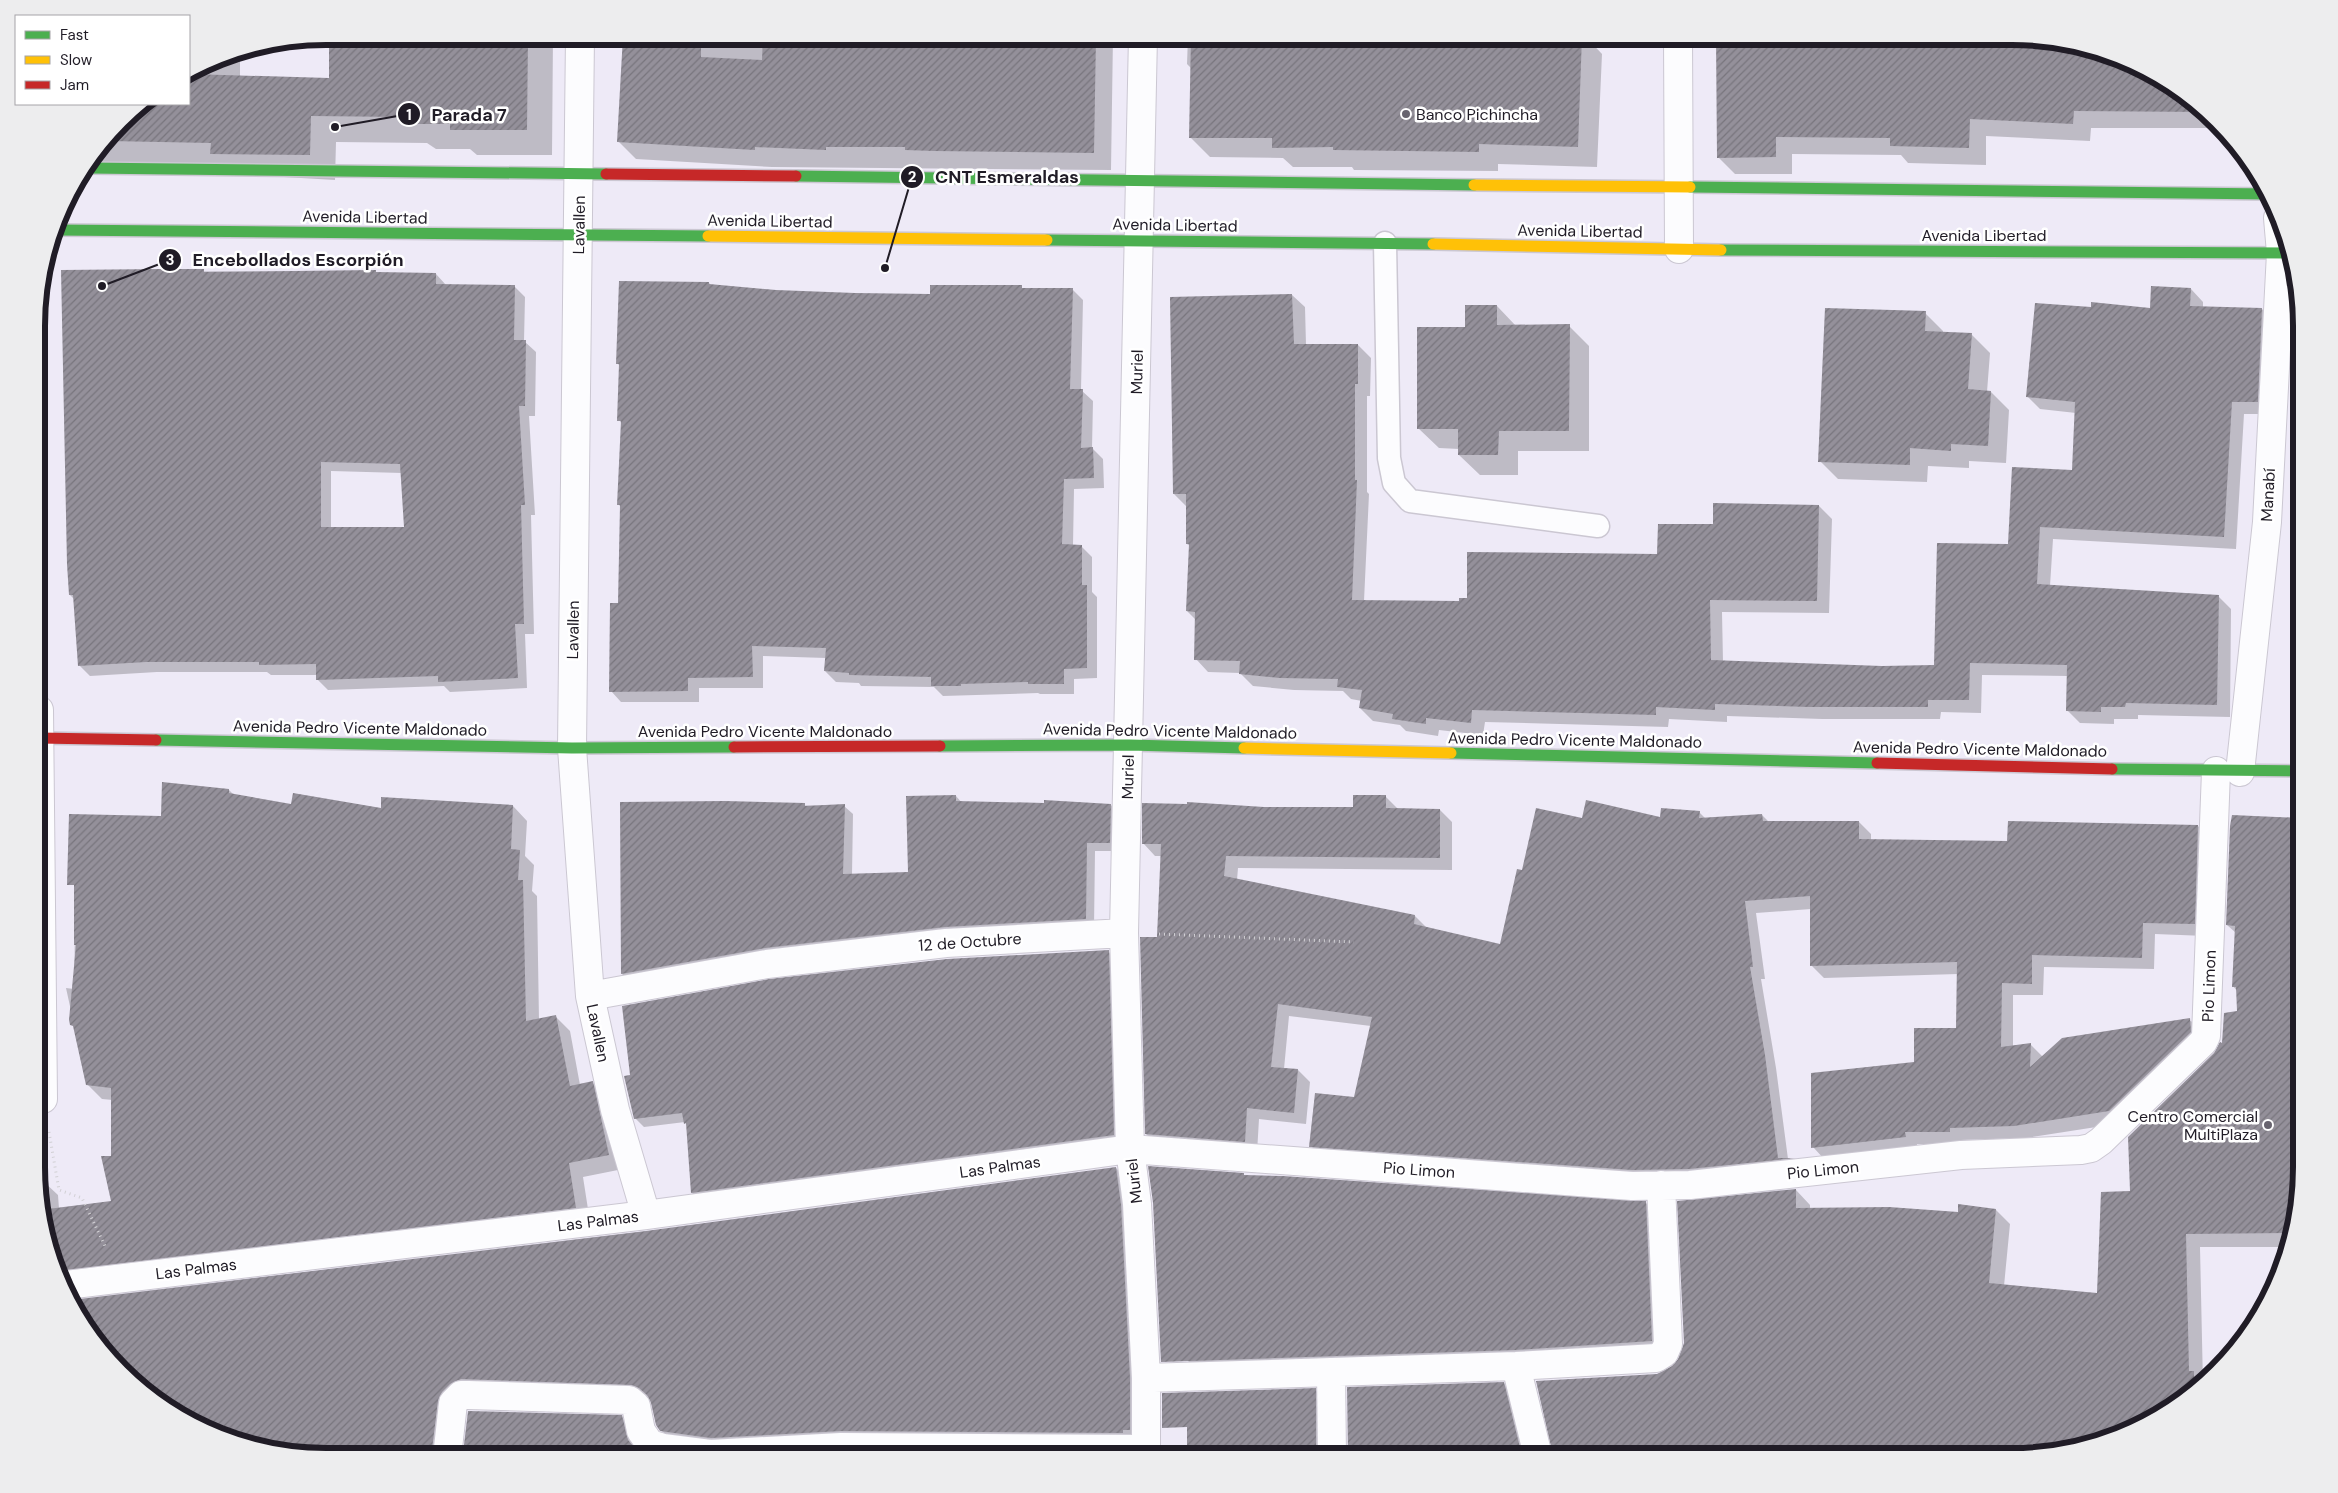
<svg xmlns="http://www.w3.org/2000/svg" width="2338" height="1493" font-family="'DM Sans',sans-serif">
<defs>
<pattern id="building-hatch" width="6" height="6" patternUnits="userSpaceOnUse" patternTransform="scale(1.25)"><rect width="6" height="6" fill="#94909a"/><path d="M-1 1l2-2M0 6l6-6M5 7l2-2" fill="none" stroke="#78757d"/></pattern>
</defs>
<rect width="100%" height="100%" fill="#eeeaf7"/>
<!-- shadow -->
<path fill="#0003" fill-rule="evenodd" d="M330,36H553L552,155H477L470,149H436L427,143L336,142L335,180L90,166L135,108L142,104H189V75L215,58L240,53V76L330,79Z
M625,36H1113L1111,170L772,167L636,159L619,142Z
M1188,36H1585L1602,54L1597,167L1498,164V171L1354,170L1352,167H1293L1283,158L1210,157L1190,137L1192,69L1187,64Z
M1715,36H2013L2105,52L2173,85L2223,128H2091L2090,141L1986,136V165L1908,163L1901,155L1792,154V174H1735L1718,157L1717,45Z
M63,271L376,272L378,274H436L446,285L514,286L525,297L524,341L536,352L535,416H529L535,515H531L534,634H525L527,688L450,692L444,686L328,690L318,680V675H271L267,672H157L90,676L79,665L74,599L70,595ZM331,471L402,473L405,528L331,529Z
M709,283L711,285L776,291L855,295H932L1021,287L1023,289L1073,290L1083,300L1081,390L1093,401L1092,448L1103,459L1104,488L1074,489L1073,546H1081L1092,557V592L1097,597V678L1074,679V694H1040L1038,693L943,696L934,687L861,686L859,683L836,682L825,671L826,658L763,656V688H699V702H621L611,691L619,604L622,508L618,504L622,424L619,420L620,366L618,364Z
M2191,289L2203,302V308L2262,309L2275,322L2270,414H2244L2236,549L2053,539L2050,586L2219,597L2231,609L2230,717L2138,715V719H2114V724L2080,723L2067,710L2068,676L1982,675L1981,713L1941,712L1940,719H1822L1727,716V722L1669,719L1668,727L1485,722L1483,735L1439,730L1438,736L1406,731L1400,725L1373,721L1360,708L1362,701L1351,699L1343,691L1294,690L1253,686L1240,673L1208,672L1196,659V620L1187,611L1190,546L1187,544V507L1174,494L1292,295L1305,307L1306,345H1358L1371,358L1370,396H1367V492L1369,494L1364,601L1460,603L1659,555L1714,525L1819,506L1832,519L1829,613L1722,612L1723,662L1826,667H1935L2009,546L2073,472L2076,413L2040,409L2027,396L2092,308L2151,309Z
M1497,306L1516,326H1569L1589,346V451H1518V475H1480L1459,455V449L1439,448L1418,428L1467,328Z
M1925,313L1943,331V333L1972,335L1990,353L1987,392H1991L2009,410L2006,463L1969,461V468L1928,466L1927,482L1838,479L1820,461Z
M229,790L235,796L292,806L382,809L513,806L527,821L525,856L534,865L532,891L537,896L539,1020L555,1016L570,1031L580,1085L592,1083L607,1097L623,1169L583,1177L590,1222L68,1291L39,1205V1181H43L58,1195L59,1209L113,1202V1100L102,1099L87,1084L66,988L74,989L75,926L162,818Z
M956,796L962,803L1111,805L1119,814L1118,851H1095L1094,928L631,983L622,974V803L844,806L853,814L852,875L910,874Z
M1385,796L1397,808L1440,810L1452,822V870L1238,868L1237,880L1415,916L1427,928L1501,945L1523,872L1583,820L1662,818L1699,812L1706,819L1762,815L1769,822H1859L1871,834V841L2009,842L2198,826L2210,838L2206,936L2155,934L2154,969L2044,967L2043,995H2013V1047L2030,1044L2043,1057L2062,1039L2191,1021L2203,1033L2122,1123L2026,1138L1961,1140V1144H1917V1149L1825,1160L1813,1147L1958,1029V974L1824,978L1812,966L1811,909L1756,913L1765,979H1761L1776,1068L1788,1159H1795L1806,1169L1702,1181L1323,1158L1311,1146L1355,1098L1371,1026L1289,1016L1284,1069L1298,1070L1310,1082L1306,1124L1259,1119L1257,1153L1159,1146L1146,1134L1162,856H1155L1143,843L1264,808H1354Z
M2299,817H2301V1186L2289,1247H2200L2203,1385L2157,1418L2088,1447L2031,1456H1554V1452L1657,1375L1673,1367L1796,1190L1810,1205V1209L1959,1213L1996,1210L2010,1224L2004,1286L2099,1295L2131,1192L2223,1046L2239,1012L2237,991L2233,986L2236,933L2227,925Z
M1108,951L1117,960L1122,1144L701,1201L692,1193L687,1126L685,1122L644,1127L635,1118Z
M1116,1168L1130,1182L1143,1447L676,1445L661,1430L652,1401L646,1398H464L447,1457H325L233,1441L165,1408L121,1372L75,1312L71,1301L646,1232Z
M1246,1177L1646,1203L1655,1212L1661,1350L1197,1370L1188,1361L1154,1203Z
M1503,1383L1518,1398L1532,1456H1349L1348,1388Z
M1315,1389L1330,1404V1456H1188V1394Z
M469,1412L621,1417L636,1431L643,1457H464Z"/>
<!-- building -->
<path fill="url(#building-hatch)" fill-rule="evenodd" d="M329,36H528L527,130H450V124H409V121L403,120V117L311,116L310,155L210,154L211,143L109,141L135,108L142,104H189L190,74L329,78Z
M623,36H701V57L762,60L763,36H1096L1094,153L934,151L905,150V147H826V150L755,147V150L617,142Z
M1191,36L1246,38V36H1582L1578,147L1479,144V152L1333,150V147L1272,148V138H1189Z
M1716,36H2013L2058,44L2057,49L2105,52L2173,85L2204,112L2074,111L2073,124L1970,119L1969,148L1890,146V138L1776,137V157L1717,158Z
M162,269H204V272L376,270V272L436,273V284L515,285L514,340H526L525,406H519L525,505H521L524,624H515L518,678L438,682V676L316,680V664L259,665V662H146L78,666L73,595H69L67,564L61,270ZM321,462L400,464L404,527H321Z
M619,281L709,282V284L776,290L855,293L930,294V285H1022V288H1073L1070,389H1083L1081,448L1093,447L1094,478L1064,479L1062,544L1082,545V585H1087V668L1064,669V684H1028V682L961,684V686H931V677L849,675V673L824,671L826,648L752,646L753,677L688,678V691L609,692L610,603H618L620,505H617L621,421H617L619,364H616Z
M2151,286L2191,288L2190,306L2262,308L2258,402H2232L2224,537L2040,527L2037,584L2219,595L2217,705L2126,703L2125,707H2101V712L2066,711L2067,665L1970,663L1969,700H1928V707H1809L1715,704V710L1656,707V715L1472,710L1471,723L1426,718V724L1392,719L1393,714L1359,708L1362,690L1337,687L1338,679L1280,678L1239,674L1240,661L1194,660L1195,612L1186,611L1189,544H1186V494H1173L1170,297L1292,294L1294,344H1358V384H1355V480H1357L1352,600L1459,601V598H1467V552L1657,554L1658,524H1713V503L1819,505L1817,601L1710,600L1711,660L1882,666L1934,665L1937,543L2008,544L2012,467L2072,470L2075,402L2026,397L2035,303L2091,307V302L2150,308Z
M1465,305H1497V325L1570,324L1569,431H1499L1498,455H1458V429H1417V327H1465Z
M1825,308L1926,311L1925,331L1972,333L1968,389L1991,391L1988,446L1951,444V451L1910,448V465L1818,462Z
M162,782L229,789V793L291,804L293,793L381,808V797L513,805L511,849L520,850L518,880H523L526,1021L556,1015L570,1086L593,1081L609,1155L569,1163L576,1208L61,1271L40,1210L111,1201L101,1156H111V1088L86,1085L73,1026L70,1025L69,1020L76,945H74V885H67L69,814L161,816Z
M956,795V801L1044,803V800L1111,804L1110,843H1087L1086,919L945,927L765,948L621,974L620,802L725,801L805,803V806L845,804L843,874L908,872L906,796Z
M1353,795H1386V808L1440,809V858L1226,856L1224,876L1415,915L1414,924L1500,944L1517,869L1522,870L1536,808L1582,818L1586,800L1660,817L1661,808L1700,811L1699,818L1762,814L1763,821H1859V839L2007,841L2008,821L2198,825L2195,924L2143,923L2142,958L2032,955V984L2002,983L2001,1047L2031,1043L2030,1067L2062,1038L2190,1018L2191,1032L2109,1111L2014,1126L1950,1128V1132H1905L1906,1137L1811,1148V1073L1914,1062V1028H1956L1957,962L1810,966V896L1745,901L1753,967H1750L1765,1055L1778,1158H1796L1689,1169L1632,1170L1309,1147L1315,1093L1354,1097L1372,1017L1278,1004L1271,1067L1298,1069L1294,1113L1247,1108L1245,1142L1145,1134L1140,937H1157L1161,844H1142V803L1187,804V802L1264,807H1353Z
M2232,815L2301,818V1186L2292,1233L2186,1234L2189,1371H2194V1391L2157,1418L2088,1447L2031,1456H1650L1649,1450L1618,1456H1553L1536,1381L1657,1374L1672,1366L1678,1359L1684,1343L1677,1201L1796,1189V1208L1889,1207L1958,1212V1204L1996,1209L1989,1283L2097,1293L2101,1192L2130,1191L2128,1137L2214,1053L2220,1042L2222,1043L2224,1013L2237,1011L2236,987H2232L2235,926L2226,925L2230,826Z
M1109,950L1114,1135L691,1193L686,1123L684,1124L682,1113L634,1119L624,1076L630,1075L622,1006L769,979L947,959Z
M1148,1166L1244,1173V1175L1283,1176L1646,1201L1652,1341L1515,1350L1161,1362L1153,1203Z
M1116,1167L1121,1205L1130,1378V1430H1123V1433L841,1431L711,1438L660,1431L656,1425L651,1403L647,1395L639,1388L630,1385L461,1379L450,1384L442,1392L438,1401L431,1457H325L233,1441L165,1408L121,1372L75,1312L71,1300L646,1231Z
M1504,1382L1522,1456H1348L1347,1387Z
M1316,1388V1456H1187V1427L1162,1428V1393Z
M468,1411L622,1415L628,1440L642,1457H596L556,1452V1455L463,1453Z"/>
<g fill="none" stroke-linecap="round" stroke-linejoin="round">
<defs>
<path id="lane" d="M1385,243L1389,458L1394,483L1410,501L1598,526"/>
<path id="street" d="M580,36L572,748L590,996L615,1110L646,1215
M1143,36L1124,933L1130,1149L1137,1204L1146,1378V1456
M1678,36L1679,249
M39,710L43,1099
M2240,772L2267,522L2281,253L2278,218
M590,996L767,964L946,943L1124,933
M66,1285L646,1215L1130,1149L1632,1186L1690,1185L1961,1155L2081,1150L2091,1148L2101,1141L2203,1042L2206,1036L2216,771
M1516,1366L1538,1456
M1331,1372L1332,1456
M1146,1378L1516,1366L1656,1358L1664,1353L1668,1344L1661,1185
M447,1457L453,1403L461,1395H468L629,1400L636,1406L641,1431L650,1444L663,1448L710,1454L841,1447L1146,1449"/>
<path id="fast" d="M89,168L606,174
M796,176L1474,185
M1690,187L2269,194
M56,230L708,236
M1047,240L1433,244
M1721,250L2292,253
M156,740L572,748L734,747
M940,746L1129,745L1244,748
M1451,753L1877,763
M2112,769L2301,771"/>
<path id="slow" d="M1474,185L1690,187
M708,236L1047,240
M1433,244L1721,250
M1244,748L1451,753"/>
<path id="jam" d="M606,174L796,176
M39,738L156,740
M734,747L940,746
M1877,763L2112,769"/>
</defs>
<!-- lane casing -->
<use href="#lane" stroke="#cbc7d2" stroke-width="25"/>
<!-- street casing -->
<use href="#street" stroke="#cbc7d2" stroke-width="30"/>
<!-- fast casing -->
<use href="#fast" stroke="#cbc7d2" stroke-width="14"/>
<!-- slow casing -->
<use href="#slow" stroke="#cbc7d2" stroke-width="14"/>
<!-- jam casing -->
<use href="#jam" stroke="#cbc7d2" stroke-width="14"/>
<!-- path -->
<path stroke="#d1d0d4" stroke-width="3" stroke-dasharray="1 4" stroke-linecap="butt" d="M1159,934L1354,942
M49,1132L59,1190L82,1198L105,1246"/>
<!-- lane -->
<use href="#lane" stroke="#fcfcfe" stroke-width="22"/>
<!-- street -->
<use href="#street" stroke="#fcfcfe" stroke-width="28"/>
<!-- fast -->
<use href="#fast" stroke="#4caf50" stroke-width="11"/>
<!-- slow -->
<use href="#slow" stroke="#ffc107" stroke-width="11"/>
<!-- jam -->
<use href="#jam" stroke="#c62828" stroke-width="11"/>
</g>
<!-- markers -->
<g fill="#68646f" stroke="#fff" stroke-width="2">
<circle cx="1406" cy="114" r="5"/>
<circle cx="2268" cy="1125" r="5"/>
</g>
<g text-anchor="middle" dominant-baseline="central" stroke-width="5" stroke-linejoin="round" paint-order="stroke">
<!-- poi labels -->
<g font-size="16" fill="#201c26" stroke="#fff" text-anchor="start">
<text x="1416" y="114">Banco Pichincha</text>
<text x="2258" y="1116" text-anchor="end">Centro Comercial<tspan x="2258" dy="18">MultiPlaza</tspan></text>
</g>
<!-- street labels -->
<g font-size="16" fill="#201c26" stroke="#fff">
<text transform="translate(365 217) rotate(1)">Avenida Libertad</text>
<text transform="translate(770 221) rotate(1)">Avenida Libertad</text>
<text transform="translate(579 225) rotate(-89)">Lavallen</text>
<text transform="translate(1175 225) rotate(1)">Avenida Libertad</text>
<text transform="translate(1580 231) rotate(1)">Avenida Libertad</text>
<text x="1984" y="235">Avenida Libertad</text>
<text transform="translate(1137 372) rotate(-89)">Muriel</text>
<text transform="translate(2268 495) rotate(-87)">Manabí</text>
<text transform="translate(573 630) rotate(-89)">Lavallen</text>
<text transform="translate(360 728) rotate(1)">Avenida Pedro Vicente Maldonado</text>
<text x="765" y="731">Avenida Pedro Vicente Maldonado</text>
<text transform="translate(1170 731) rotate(1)">Avenida Pedro Vicente Maldonado</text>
<text transform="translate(1575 740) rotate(1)">Avenida Pedro Vicente Maldonado</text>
<text transform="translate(1980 749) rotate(1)">Avenida Pedro Vicente Maldonado</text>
<text transform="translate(1128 777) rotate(-89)">Muriel</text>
<text transform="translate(970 942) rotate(-4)">12 de Octubre</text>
<text transform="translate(2209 986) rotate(-88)">Pio Limon</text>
<text transform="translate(598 1033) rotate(78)">Lavallen</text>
<text transform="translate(1000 1167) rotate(-8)">Las Palmas</text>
<text transform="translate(1419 1170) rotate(4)">Pio Limon</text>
<text transform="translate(1823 1170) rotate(-6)">Pio Limon</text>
<text transform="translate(1134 1181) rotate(-97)">Muriel</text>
<text transform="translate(598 1221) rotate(-7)">Las Palmas</text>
<text transform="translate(196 1269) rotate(-7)">Las Palmas</text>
</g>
</g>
<!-- crop -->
<path d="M0 0H2338V1493H0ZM326 45H2012A281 281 0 0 1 2293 326V1167A281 281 0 0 1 2012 1448H326A281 281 0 0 1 45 1167V326A281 281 0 0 1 326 45Z" fill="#ededee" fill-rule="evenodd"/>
<path fill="none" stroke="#201c26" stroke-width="6" d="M326 45H2012A281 281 0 0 1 2293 326V1167A281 281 0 0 1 2012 1448H326A281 281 0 0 1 45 1167V326A281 281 0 0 1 326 45Z"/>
<!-- callouts -->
<path fill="none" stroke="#201c26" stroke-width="2" d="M335 127L409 114M885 268L912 177M102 286L170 260"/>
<g fill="#201c26" stroke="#fff" stroke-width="2">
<circle cx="335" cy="127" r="5"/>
<circle cx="885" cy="268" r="5"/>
<circle cx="102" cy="286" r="5"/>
<circle cx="409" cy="114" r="12"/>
<circle cx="912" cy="177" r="12"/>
<circle cx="170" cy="260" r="12"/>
</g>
<g font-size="15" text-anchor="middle" font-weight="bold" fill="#fff">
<text x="409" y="120">1</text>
<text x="912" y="182">2</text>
<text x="170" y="265">3</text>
</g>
<g font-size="18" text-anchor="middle" font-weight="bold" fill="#201c26" stroke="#fff" stroke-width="5" stroke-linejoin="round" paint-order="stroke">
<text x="469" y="121">Parada 7</text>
<text x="1007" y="183">CNT Esmeraldas</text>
<text x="298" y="266">Encebollados Escorpión</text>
</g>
<!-- legend -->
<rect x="15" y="15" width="175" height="90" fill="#ffffff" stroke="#a6a4a8"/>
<rect x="25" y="31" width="25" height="8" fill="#4caf50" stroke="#a6a4a8"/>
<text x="60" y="40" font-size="15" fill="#201c26">Fast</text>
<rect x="25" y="56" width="25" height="8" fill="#ffc107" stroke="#a6a4a8"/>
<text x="60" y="65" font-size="15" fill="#201c26">Slow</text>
<rect x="25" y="81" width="25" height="8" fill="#c62828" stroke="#a6a4a8"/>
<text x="60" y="90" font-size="15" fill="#201c26">Jam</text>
</svg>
